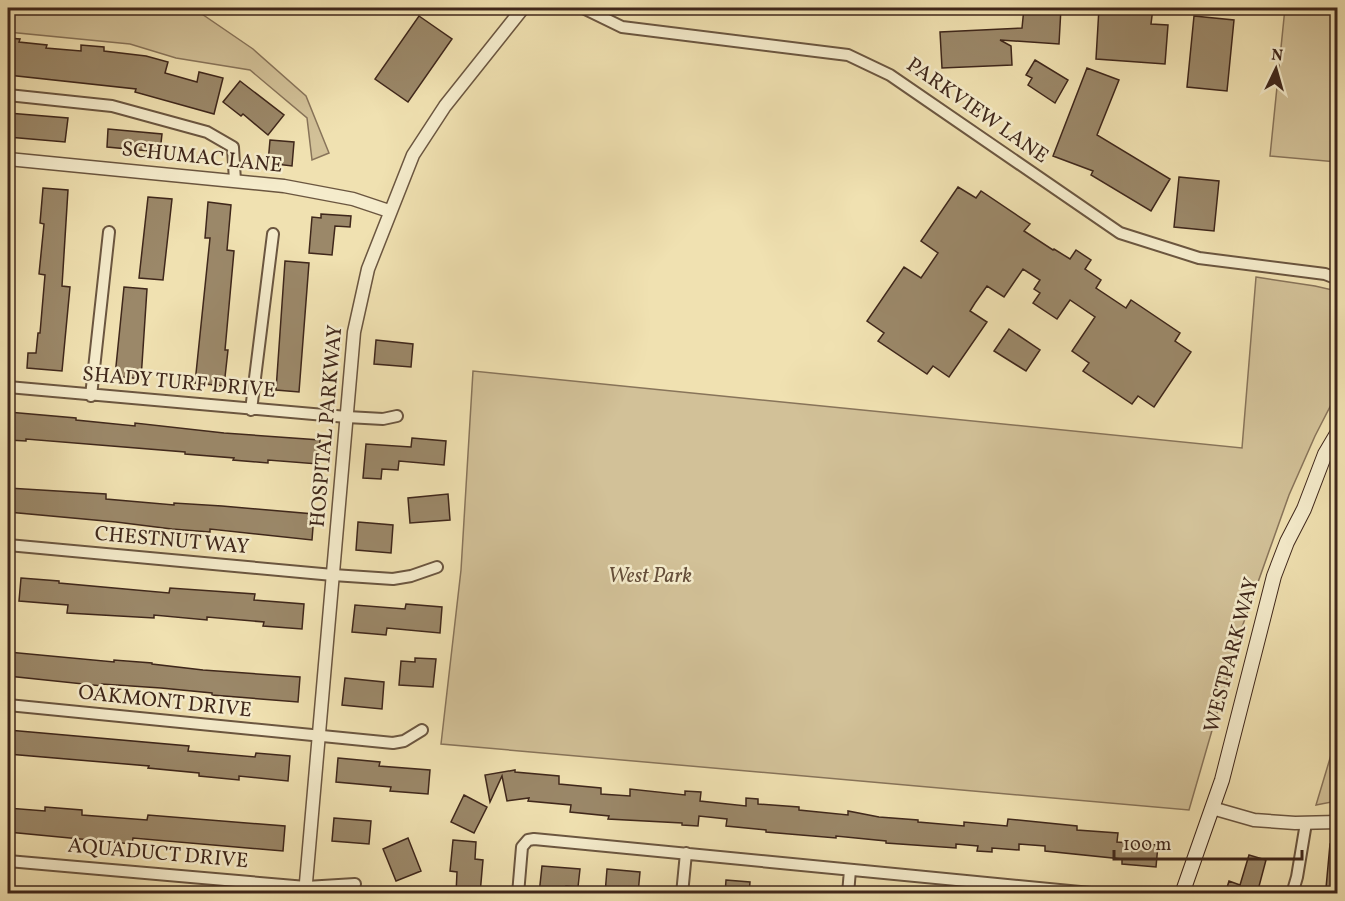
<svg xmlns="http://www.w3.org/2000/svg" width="1345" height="901" font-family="Vollkorn,serif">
<rect width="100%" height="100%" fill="#f0e1b1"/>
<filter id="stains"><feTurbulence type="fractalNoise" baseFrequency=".00333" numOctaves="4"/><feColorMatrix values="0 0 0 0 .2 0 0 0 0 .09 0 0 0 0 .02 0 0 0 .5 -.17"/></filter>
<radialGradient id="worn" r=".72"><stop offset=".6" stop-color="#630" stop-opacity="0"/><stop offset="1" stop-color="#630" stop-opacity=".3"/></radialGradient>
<!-- green -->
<path fill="#d2c198" stroke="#88745a" stroke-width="1.5" d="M8,8H140L156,9L193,8L253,49L306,96L329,153L312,160L307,118L250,70L176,58L130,44L8,32Z
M1285,8H1337V162L1270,156Z
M1256,277L1315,286L1337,291V393L1315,436L1289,495L1241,630L1189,810L441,744L461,570L473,371L1242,448Z
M1337,735V801L1316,805Z"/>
<!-- building -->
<path fill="#9b8869" stroke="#3f271b" stroke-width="1.5" d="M1024,8H1061L1059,44L1000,40L1011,46L1012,65L942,68L940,32L1022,28Z
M1099,8H1153L1151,24L1168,25L1165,64L1096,59Z
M419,16L452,39L408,102L375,79Z
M1194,16L1234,20L1227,91L1187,87Z
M8,38L20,39L19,42L47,45L46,48L81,51V45L104,47V51L146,56L168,62L165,73L197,82L199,72L223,78L214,114L135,92L136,89L8,75Z
M1035,60L1068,80L1055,103L1028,85L1032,78L1026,75Z
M1087,68L1119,80L1097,135L1170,179L1151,211L1091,175L1093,171L1053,156Z
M240,81L284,115L268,135L243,114L241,116L223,102Z
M8,113L68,118L65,142L8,137Z
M108,129L162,134L160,152L107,147Z
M270,140L294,142L292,166L268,163Z
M1179,177L1219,181L1214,231L1174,227Z
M958,187L976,198L981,191L1030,224L1024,231L1053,250L1054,249L1070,259L1076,250L1091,260L1085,269L1101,280L1096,288L1126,308L1131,300L1180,333L1175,341L1191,352L1154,407L1138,396L1132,404L1083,371L1089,363L1072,351L1095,317L1070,300L1057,319L1033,303L1040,293L1034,289L1040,280L1023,269L1004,297L987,286L975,303L970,311L987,322L949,377L933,366L927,374L878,341L884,333L867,321L904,267L921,278L938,253L921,241Z
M43,188L68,190L62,286L70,287L62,371L27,368L28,353H36L38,333H40L45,275L39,274L44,224L40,223Z
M148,197L172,199L163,280L139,278Z
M208,202L231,205L227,250L234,251L225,350H228L224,386L195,383L210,238H205Z
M321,214L351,216L350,227L335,226L332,255L309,253L312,217L321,218Z
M285,261L309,263L299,392L276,390Z
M124,287L147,289L141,379L115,376Z
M1009,329L1040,350L1026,371L994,351Z
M376,340L413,344L411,367L374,364Z
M8,412L76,418V420L135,426V423L224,433L320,440L318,464L268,460V463L233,460L234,458L185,454V452L26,439V441L8,440Z
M412,438L446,441L444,465L399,461L398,470L382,469L381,479L363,478L366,444L411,447Z
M8,488L106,494V499L174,505V503L222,506L314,514L312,540L210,529V532L172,529L116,522L8,512Z
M448,494L450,520L410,523L408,498Z
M358,522L393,525L391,553L356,550Z
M21,578L59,581V583L169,593L170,588L255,594L254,600L304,604L302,629L263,626L264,622L207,617V620L154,615V618L67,613L68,605L19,601Z
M406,604L442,607L440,633L387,628L386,635L352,632L355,605L405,609Z
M8,652L114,662V660L152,663V664L203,670L300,677L298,702L212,695V693L161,688L102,684V686L8,676Z
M415,658L436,659L433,687L399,685L401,661L415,662Z
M345,678L384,682L382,709L342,705Z
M8,730L189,746L188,751L255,757L256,753L290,756L288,781L239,776V780L199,776V773L148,768L149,766L8,754Z
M338,758L380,762L379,766L430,770L428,794L390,791L391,787L336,782Z
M515,770V772L559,776V784L601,788V794L630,796V789L685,795V791L701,792L700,801L746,806V798L758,799V804L799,807V810L848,815V811L879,817L918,820V822L964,826V822L1007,826L1008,819L1077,826V830L1118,833L1117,842L1158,845L1156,867L1122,864V859L1045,851V846L1019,844V850L992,848V852L977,851L978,846L956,844V848L886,843V841L836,836V838L766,832V830L726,826L727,819L699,816L698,826L682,825V823L608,819L609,816L570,812L571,805L528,801L529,798L507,801L502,776L490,802L485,775Z
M464,795L487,807L474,833L451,822Z
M45,807L82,810V815L147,820L148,815L285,826L283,851L133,838L132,844L8,832V808L45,811Z
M334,818L371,821L369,844L332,841Z
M408,838L421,871L396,881L383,849Z
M453,840L476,842L475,859L483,860L480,894H456L457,872L450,871Z
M1330,844H1338V889L1326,888Z
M1249,855L1266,860L1258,890L1261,891V894H1225L1229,881L1240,885Z
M542,866L580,869L578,887L566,886L565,894H539Z
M607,869L640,872L638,894H605Z
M726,880L750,882L749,894H725Z"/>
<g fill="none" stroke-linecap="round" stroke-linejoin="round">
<defs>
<path id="minor" d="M583,8L622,27L848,55L890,75L1120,233L1199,258L1325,274L1338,279
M8,95L112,106L207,132L233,147L235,181
M8,387L347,417L383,419L397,416
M91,396L109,232
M251,410L273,234
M8,545L333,575L393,579L411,576L437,567
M8,705L393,743L404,741L422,730
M8,861L306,887L355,884
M518,894L522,847L528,840L534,839L1101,894
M682,894L686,853
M848,894L850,870
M1292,894L1297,877L1306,823"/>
<path id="tertiary" d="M8,159L284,186L353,199L389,211
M1212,808L1254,820L1295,823L1338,822
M305,894L354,332L368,269L413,155L445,106L523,8"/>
<path id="secondary" d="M1182,894L1222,780L1274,576L1287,542L1304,509L1325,454L1338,432"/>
</defs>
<!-- minor casing -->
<use href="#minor" stroke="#6b5640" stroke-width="14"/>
<!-- tertiary casing -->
<use href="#tertiary" stroke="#6b5640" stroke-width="15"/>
<!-- secondary casing -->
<use href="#secondary" stroke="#3f271b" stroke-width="16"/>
<!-- minor -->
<use href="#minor" stroke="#f5eccc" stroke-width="10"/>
<!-- tertiary -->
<use href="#tertiary" stroke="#f5eccc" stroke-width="12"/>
<!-- secondary -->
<use href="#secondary" stroke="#f5eccc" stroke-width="14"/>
</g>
<g text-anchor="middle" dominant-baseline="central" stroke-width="5" stroke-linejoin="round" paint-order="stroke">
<!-- street labels -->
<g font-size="21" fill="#3f271b" stroke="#f5eccc">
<text transform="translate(977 111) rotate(35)">PARKVIEW LANE</text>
<text transform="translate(202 158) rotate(6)">SCHUMAC LANE</text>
<text transform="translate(179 383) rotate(5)">SHADY TURF DRIVE</text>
<text transform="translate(327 426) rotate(-85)">HOSPITAL PARKWAY</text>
<text transform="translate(172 541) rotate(5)">CHESTNUT WAY</text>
<text transform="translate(1232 655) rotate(-75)">WESTPARK WAY</text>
<text transform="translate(165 702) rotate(6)">OAKMONT DRIVE</text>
<text transform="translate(158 854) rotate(5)">AQUADUCT DRIVE</text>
</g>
<!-- park labels -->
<g font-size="21" font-style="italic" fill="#644e3a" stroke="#f5eccc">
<text x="650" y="576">West Park</text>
</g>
</g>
<!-- margin -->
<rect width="1345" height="901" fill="none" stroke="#f0e1b1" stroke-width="30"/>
<rect x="9" y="9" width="1327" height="883" fill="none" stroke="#3f271b" stroke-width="3"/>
<rect x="15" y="15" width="1315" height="871" fill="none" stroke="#3f271b" stroke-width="1.5"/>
<!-- north arrow -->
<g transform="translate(1276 69) rotate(5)" stroke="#f5eccc" stroke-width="4.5" paint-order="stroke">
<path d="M0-4.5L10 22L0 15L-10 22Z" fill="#3f271b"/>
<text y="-9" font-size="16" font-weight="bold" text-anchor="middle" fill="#3f271b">N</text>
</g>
<!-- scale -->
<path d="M1114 850v9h188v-9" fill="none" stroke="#3f271b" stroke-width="3"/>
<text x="1123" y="850" font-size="18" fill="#3f271b" stroke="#f5eccc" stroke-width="4.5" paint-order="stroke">100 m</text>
<rect width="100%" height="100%" filter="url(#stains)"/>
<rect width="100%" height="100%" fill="url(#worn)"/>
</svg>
